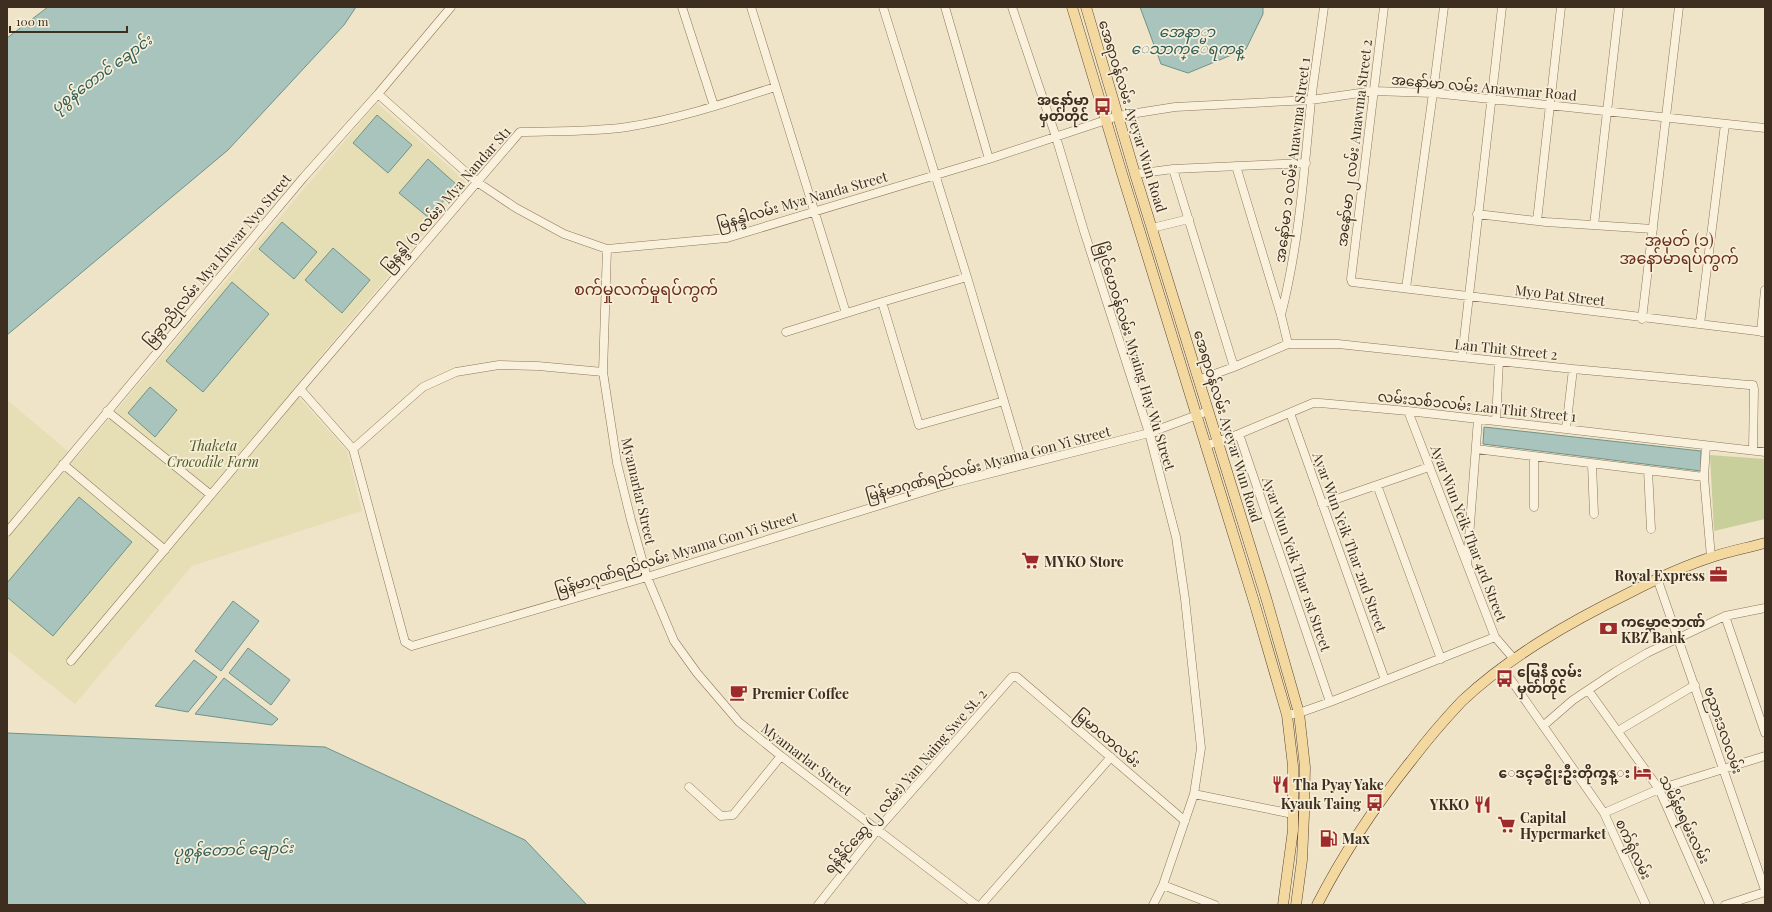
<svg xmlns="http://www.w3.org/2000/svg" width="1772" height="912" font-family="'Playfair Display','Noto Sans Myanmar',serif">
<rect width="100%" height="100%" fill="#f0e4c8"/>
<!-- farmland -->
<path fill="#e6deb5" d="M377,103L467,183L292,390L347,451L362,511L192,566L75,704L7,650V400L76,458Z"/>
<!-- green -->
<path fill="#c9cf9b" d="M1710,455L1765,459V519L1714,531Z"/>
<!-- water -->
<path fill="#a9c4bc" stroke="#6f938a" d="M48,7H356L344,25L228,150L7,335V38Z
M1140,7H1263V14L1246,49L1188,73L1161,64Z
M377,115L412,145L388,173L353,143Z
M428,159L457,185L429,218L399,193Z
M282,222L317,252L294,279L259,249Z
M333,248L370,280L342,313L305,280Z
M232,282L269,314L203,392L166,361Z
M150,387L177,410L155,437L128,413Z
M1484,427L1701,451V471L1483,444Z
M79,497L132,542L53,636L7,597V583Z
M233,601L259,621L221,671L195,651Z
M248,648L290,680L271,705L229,673Z
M194,660L217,677L188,712L155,706Z
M224,678L278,719L272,725L195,714Z
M7,733L325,747L525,840L587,905H7Z"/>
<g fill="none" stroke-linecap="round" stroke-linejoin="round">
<defs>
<path id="minor" d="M682,7L714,106
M751,7L846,313
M883,7L967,277L1023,465
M945,7L989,159
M1012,7L1056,137L1084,231L1149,433L1176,537L1185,599L1201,748L1194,794L1163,885L1153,905
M1384,7L1351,279L1352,282L1765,332
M378,94L477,182L516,208L564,234L607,249L727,238L989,159L1118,116L1175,107L1311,100L1374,91L1433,93L1765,128
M1236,166L1281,315L1288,344
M1173,169L1234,367
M1135,174L1173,169L1306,163
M1477,214L1546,222L1653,229
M1537,221L1561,7
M1594,225L1619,7
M1152,228L1189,219
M607,249L603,372L617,463L631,520L647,577L674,641L697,673L739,722L781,756L976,905
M967,277L882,302L919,425L1004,401
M1406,288L1433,93L1444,7
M1281,315C1299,244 1304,173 1311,101C1315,69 1320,38 1324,7
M1642,319L1679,7
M1700,324L1725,124
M786,332L882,302
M1761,332L1765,290
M1462,357L1502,7
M1198,380L1234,367L1288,344H1338L1573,369L1749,385H1753L1754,389L1753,450
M300,389L353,449L405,642L412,646L647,577L945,485L1149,433L1208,411
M107,411L211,495
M1408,411L1495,637L1514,659
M1290,413L1385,680
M1496,421L1499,361
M1566,429L1573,369
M1239,434L1330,702
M1205,446L1239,434L1313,403H1320L1408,411L1765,452
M1706,446L1704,477L1711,557
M353,449L423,387L456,372L499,365L538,366L603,372
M1476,449L1704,477
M63,464L165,550
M1592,464L1594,514
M1648,470L1651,529
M1377,485L1441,659
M1322,504L1429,467
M1534,507V457
M7,532L303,178L378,94L451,7
M1467,564L1478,419
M1657,578L1765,890
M1725,616L1765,733
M71,661L300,389L520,132C555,131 592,132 627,127C678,119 726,103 775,87
M1502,667L1604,813L1646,905
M1588,690L1659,789L1710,905
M1287,715L1299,713L1330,702L1495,637
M1543,726L1573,700L1615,672L1647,653L1725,616L1765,608
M1618,731L1695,685
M689,787L721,816L733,815L781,756
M1194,794L1293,814
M1604,813L1659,789L1765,756
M1163,885L1215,905
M818,905L878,829L1012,677H1017L1185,821
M981,905L1111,757
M1725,905L1765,892"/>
<path id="major" d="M1072,7L1123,177L1255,605L1287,715L1293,766V830L1283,905
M1086,7L1135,174L1267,601L1299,713L1305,767L1304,815L1302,860L1296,905
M1317,905C1343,854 1375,806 1411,761C1427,740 1444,720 1462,701C1510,656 1570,622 1629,593C1656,579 1684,566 1712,557C1730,551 1747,548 1765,543"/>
</defs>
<!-- minor casing -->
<use href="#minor" stroke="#8d765c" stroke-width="9"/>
<!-- major casing -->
<use href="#major" stroke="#5b4430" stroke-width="11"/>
<!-- minor -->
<use href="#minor" stroke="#faf1dc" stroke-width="8"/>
<!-- major -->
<use href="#major" stroke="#f3d9a0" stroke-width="10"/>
</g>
<!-- icons -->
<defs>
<symbol id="bus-bare" viewBox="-9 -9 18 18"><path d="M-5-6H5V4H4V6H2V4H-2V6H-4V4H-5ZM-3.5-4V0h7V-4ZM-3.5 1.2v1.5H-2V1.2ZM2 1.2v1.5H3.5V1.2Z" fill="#9e2a2b" stroke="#f7eed8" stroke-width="2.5" paint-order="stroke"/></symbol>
<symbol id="supermarket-bare" viewBox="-9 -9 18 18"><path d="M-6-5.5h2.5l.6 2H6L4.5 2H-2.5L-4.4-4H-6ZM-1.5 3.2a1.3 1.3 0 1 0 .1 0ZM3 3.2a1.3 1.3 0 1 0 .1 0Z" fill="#9e2a2b" stroke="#f7eed8" stroke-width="2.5" paint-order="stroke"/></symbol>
<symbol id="office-bare" viewBox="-9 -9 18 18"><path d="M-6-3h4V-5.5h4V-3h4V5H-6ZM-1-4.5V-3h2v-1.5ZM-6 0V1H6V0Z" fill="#9e2a2b" stroke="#f7eed8" stroke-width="2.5" paint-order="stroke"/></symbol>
<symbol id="bank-bare" viewBox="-9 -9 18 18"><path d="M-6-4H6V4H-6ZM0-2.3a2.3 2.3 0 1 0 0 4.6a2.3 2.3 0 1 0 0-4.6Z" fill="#9e2a2b" stroke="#f7eed8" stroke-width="2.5" paint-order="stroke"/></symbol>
<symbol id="cafe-bare" viewBox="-9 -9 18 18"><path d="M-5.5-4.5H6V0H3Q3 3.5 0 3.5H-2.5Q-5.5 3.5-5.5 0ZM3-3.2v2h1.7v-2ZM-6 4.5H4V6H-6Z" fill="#9e2a2b" stroke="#f7eed8" stroke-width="2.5" paint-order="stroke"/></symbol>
<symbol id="hotel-bare" viewBox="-9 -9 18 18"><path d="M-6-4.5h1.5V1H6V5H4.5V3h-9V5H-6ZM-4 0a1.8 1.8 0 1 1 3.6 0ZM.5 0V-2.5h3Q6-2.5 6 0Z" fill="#9e2a2b" stroke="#f7eed8" stroke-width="2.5" paint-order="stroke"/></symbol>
<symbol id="restaurant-bare" viewBox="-9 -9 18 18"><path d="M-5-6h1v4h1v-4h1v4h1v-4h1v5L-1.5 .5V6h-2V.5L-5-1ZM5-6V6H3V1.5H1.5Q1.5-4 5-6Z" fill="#9e2a2b" stroke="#f7eed8" stroke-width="2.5" paint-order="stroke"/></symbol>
<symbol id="fuel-bare" viewBox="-9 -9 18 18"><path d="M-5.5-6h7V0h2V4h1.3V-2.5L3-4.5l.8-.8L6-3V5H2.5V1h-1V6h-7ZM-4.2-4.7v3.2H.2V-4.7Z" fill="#9e2a2b" stroke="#f7eed8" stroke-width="2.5" paint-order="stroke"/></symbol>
</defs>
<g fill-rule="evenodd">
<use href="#bus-bare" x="1090" y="94" width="25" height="25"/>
<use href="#supermarket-bare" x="1018" y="548" width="25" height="25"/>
<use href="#office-bare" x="1706" y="562" width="25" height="25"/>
<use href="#bank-bare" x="1596" y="616" width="25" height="25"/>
<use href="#bus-bare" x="1492" y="666" width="25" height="25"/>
<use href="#cafe-bare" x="726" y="680" width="25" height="25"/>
<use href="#hotel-bare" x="1630" y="760" width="25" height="25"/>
<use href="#restaurant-bare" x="1268" y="772" width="25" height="25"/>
<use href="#bus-bare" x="1362" y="790" width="25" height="25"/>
<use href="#restaurant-bare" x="1470" y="792" width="25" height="25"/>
<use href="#supermarket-bare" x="1494" y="812" width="25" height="25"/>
<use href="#fuel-bare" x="1316" y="826" width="25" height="25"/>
</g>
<g text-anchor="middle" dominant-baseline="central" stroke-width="3.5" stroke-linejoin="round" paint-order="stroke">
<!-- street labels -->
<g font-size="14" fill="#3d2e20" stroke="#f7eed8">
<text transform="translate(1484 87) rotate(5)">အနော်မာ လမ်း Anawmar Road</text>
<text transform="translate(1133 116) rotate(73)">အေရာဝန်လမ်း Ayeyar Wun Road</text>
<text transform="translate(1354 143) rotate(-83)">အနော်မာ ၂ လမ်း Anawma Street 2</text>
<text transform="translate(1292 160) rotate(-83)">အနော်မာ ၁ လမ်း Anawma Street 1</text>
<text transform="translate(446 199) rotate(-49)">မြနန္ဒါ (၁ လမ်း) Mya Nandar St1</text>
<text transform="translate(802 200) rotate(-16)">မြနန္ဒါလမ်း Mya Nanda Street</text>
<text transform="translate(217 260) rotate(-50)">မြခွာညိုလမ်း Mya Khwar Nyo Street</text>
<text transform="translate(1560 295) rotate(7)">Myo Pat Street</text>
<text transform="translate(1506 349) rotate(6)">Lan Thit Street 2</text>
<text transform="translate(1136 356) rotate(73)">မြိုင်ဟေဝန်လမ်း Myaing Hay Wu Street</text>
<text transform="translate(1477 406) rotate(6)">လမ်းသစ်၁လမ်း Lan Thit Street 1</text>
<text transform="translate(1228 426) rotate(73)">အေရာဝန်လမ်း Ayeyar Wun Road</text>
<text transform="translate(988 463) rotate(-15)">မြန်မာဂုဏ်ရည်လမ်း Myama Gon Yi Street</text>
<text transform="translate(639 491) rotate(77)">Myamarlar Street</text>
<text transform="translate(1469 533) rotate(69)">Ayar Wun Yeik Thar 4rd Street</text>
<text transform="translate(1350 542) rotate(70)">Ayar Wun Yeik Thar 2nd Street</text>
<text transform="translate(676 553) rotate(-17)">မြန်မာဂုဏ်ရည်လမ်း Myama Gon Yi Street</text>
<text transform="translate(1297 564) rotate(71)">Ayar Wun Yeik Thar 1st Street</text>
<text transform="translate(1724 730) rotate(71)">ဗညားဒလလမ်း</text>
<text transform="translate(1108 738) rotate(40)">မြမာလာလမ်း</text>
<text transform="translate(807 759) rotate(37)">Myamarlar Street</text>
<text transform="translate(905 781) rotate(-49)">ရန်နိုင်ဆွေ (၂ လမ်း) Yan Naing Swe St. 2</text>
<text transform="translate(1685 819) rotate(64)">သမိန်ဗရမ်းလမ်း</text>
<text transform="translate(1634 849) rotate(65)">စက်ရုံလမ်း</text>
</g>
<!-- poi labels -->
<g font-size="14" font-weight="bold" fill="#3d2e20" stroke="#f7eed8" text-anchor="start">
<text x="1089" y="99" text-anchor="end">အနော်မာ<tspan x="1089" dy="16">မှတ်တိုင်</tspan></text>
<text x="1044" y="561">MYKO Store</text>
<text x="1705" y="575" text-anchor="end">Royal Express</text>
<text x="1621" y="621">ကမ္ဘောဇဘဏ်<tspan x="1621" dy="16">KBZ Bank</tspan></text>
<text x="1517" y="671">မြေနီ လမ်း<tspan x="1517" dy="16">မှတ်တိုင်</tspan></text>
<text x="752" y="693">Premier Coffee</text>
<text x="1630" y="772" text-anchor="end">ေဒၚခင္စိုးဦးတိုက္ခန္း</text>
<text x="1293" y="784">Tha Pyay Yake</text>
<text x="1361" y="803" text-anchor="end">Kyauk Taing</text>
<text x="1469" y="804" text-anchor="end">YKKO</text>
<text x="1520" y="817">Capital<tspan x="1520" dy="16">Hypermarket</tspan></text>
<text x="1342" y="838">Max</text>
</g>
<!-- park labels -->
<g font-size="14" font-style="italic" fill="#4d5a26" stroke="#f7eed8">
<text x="213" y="445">Thaketa<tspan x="213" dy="16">Crocodile Farm</tspan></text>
</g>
<!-- water labels -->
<g font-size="15" font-style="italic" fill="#2f5d5a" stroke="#f7eed8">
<text x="1187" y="31">အေနာ္မာ<tspan x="1187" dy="17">ေသာက္ေရကန္</tspan></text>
<text transform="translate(101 73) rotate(-36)">ပုစွန်တောင် ချောင်း</text>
<text transform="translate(233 849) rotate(-2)">ပုစွန်တောင် ချောင်း</text>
</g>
<!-- quarter labels -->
<g font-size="16" fill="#6b2e1e" stroke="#f7eed8">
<text x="1679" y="239">အမှတ် (၁)<tspan x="1679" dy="18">အနော်မာရပ်ကွက်</tspan></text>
<text x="646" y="288">စက်မှုလက်မှုရပ်ကွက်</text>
</g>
</g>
<!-- border -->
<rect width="1772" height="912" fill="none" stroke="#3d2e20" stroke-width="16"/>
<!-- scale -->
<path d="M10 26v6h117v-6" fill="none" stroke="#3d2e20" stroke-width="2"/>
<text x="16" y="26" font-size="12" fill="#3d2e20" stroke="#f7eed8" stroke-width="3" paint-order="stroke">100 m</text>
</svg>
